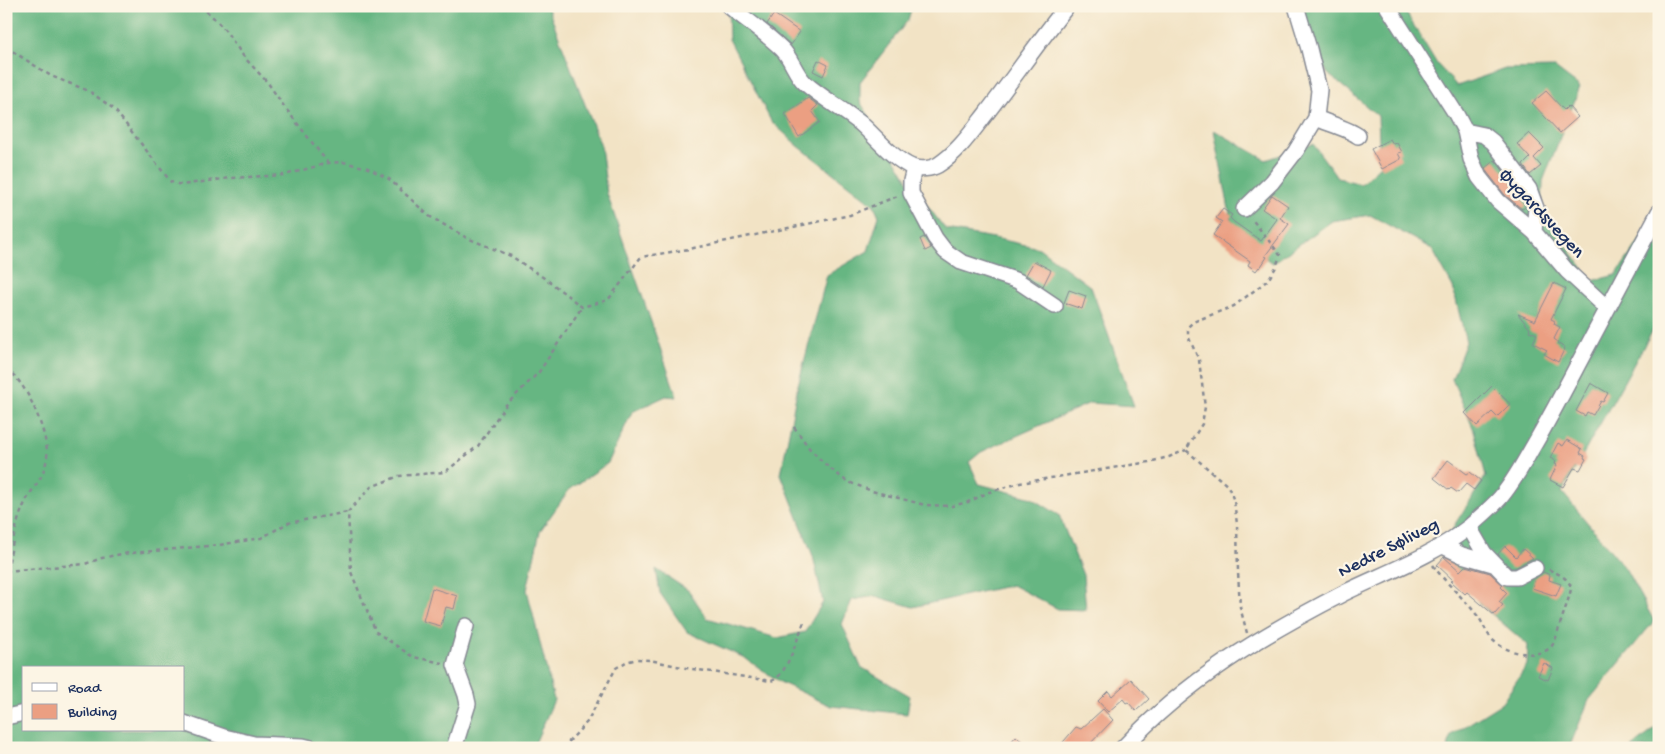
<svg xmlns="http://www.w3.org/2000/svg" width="1665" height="754" font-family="'Gochi Hand',sans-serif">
<rect width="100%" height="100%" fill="#fcf5e5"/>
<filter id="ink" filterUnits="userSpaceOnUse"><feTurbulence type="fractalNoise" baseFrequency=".02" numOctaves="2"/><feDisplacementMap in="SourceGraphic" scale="10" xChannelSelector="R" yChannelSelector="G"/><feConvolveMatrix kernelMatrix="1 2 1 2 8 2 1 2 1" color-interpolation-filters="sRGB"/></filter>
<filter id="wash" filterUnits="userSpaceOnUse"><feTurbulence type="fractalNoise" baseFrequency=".0096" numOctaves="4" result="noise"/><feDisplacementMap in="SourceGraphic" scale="20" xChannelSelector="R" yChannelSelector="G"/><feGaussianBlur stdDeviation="1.12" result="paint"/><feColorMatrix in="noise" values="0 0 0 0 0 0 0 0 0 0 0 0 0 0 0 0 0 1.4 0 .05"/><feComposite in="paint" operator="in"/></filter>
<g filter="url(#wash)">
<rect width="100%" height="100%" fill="#f2e3c5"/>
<!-- forest -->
<path fill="#66b682" stroke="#407270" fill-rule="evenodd" d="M6,6H547L601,146L607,194L677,397L666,396L632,412L608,463L569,490L540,531L527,590L554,700L533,748H6ZM24,668H184V730H24Z
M728,6H912L908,20L860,82V102L881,134L909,182L946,230L994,238L1039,248L1091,287L1134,406L1090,403L981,452L969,462L979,484L1032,498L1059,515L1083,575L1086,610L1058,609L1012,585L913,607L875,596L852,600L842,624L861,667L910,696L907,714L831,706L780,682L745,658L687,632L660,593L656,569L689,591L707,618L777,638L805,632L823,602L813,556L781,474L798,385L827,275L868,251L879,216L874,205L797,145L771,121L729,39Z
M1295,6H1402L1437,64L1457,86L1505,69L1555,68L1580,87L1543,181L1542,212L1592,281L1616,275L1659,213V319L1562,492L1625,568L1654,621L1589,700L1569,748H1448L1451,735L1502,703L1527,665L1528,645L1480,604L1443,555L1455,524L1486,476L1474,430L1452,379L1466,342L1453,287L1432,249L1370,215L1332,221L1273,263L1254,251L1231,220L1214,130L1266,160L1313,144L1338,178L1361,184L1380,166L1378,116L1327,73Z
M1656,728L1659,731V746L1657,748H1631Z"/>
<g id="blocks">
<!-- building -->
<path fill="#eb9f82" d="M774,14L800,32L791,45L767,24Z
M818,60L828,65L823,76L813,71Z
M1546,91L1564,110L1568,106L1578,117L1560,133L1532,103Z
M808,98L818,105L812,111L820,122L799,137L785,114Z
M1529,133L1544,148L1534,158L1541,166L1530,175L1523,165L1530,158L1517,144Z
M1390,139L1393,144L1397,143L1402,152L1398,153L1401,159L1382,169L1371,149Z
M1495,160L1521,194L1526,207L1522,209L1505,195L1487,172L1485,168Z
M1272,195L1288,206L1280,218L1289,224L1265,256L1267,257L1260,268L1259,267L1256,271L1248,265L1250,261L1213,235L1222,222L1216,218L1223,209L1232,215L1230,218L1234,222L1261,241L1277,219L1262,209Z
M924,237L931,248L925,251L920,239Z
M1034,261L1051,270L1043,286L1026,275Z
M1554,283L1566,289L1551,319L1555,321L1554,324L1560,327L1554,339L1558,342L1557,343L1565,348L1558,362L1544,354L1547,350L1533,343L1537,334L1529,331L1530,329L1518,314L1535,321Z
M1069,290L1086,296L1082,309L1064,303Z
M1591,383L1608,393L1603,402L1601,401L1593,415L1587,412L1585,416L1576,411Z
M1492,386L1510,404L1497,417L1492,412L1477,426L1465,413Z
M1567,440L1582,449L1580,453L1585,456L1584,458L1586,459L1580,470L1574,468L1563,487L1550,480L1557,465L1555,464L1556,461L1550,458L1558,443L1563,446Z
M1448,460L1467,474L1470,472L1481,481L1474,490L1466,484L1458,493L1451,488L1449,490L1434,478Z
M1505,546L1516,557L1523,549L1533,558L1515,568H1511L1498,554Z
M1444,557L1460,571L1465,566L1490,573L1503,585L1501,587L1507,593L1499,602L1503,605L1494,615L1467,592L1465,594L1451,581L1453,580L1437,565Z
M1543,572L1550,575L1549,580L1561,584L1556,596L1532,588L1535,578Z
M432,588L457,596L454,609L446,607L441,626L423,621Z
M1544,663L1553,668L1548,680L1538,676Z
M1131,679L1149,699L1136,711L1128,702L1126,703L1123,699L1108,712L1098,701L1108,691L1112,696Z
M1103,709L1113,720L1086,748H1058L1076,727L1081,729Z
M1016,736L1029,748H1006Z"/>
</g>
</g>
<g filter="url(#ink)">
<use href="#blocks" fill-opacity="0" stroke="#868992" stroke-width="1"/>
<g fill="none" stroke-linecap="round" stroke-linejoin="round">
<defs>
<path id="minor" d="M729,6C746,20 766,33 782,49C792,59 795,74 805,83C822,98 843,109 860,123C876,137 893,159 912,167C920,170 931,169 938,165C957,153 971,133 985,115C1013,79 1038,42 1067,6
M1387,6L1456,114L1465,131L1471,159L1479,177L1498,201L1534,232L1567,271L1607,308
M1316,118C1327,123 1349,129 1358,136
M1465,131L1484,135L1493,142L1529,189L1536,208L1534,232
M914,168L911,181V193L935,238L945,251L961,262L1018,281L1055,306
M1244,209L1272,182L1296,151L1316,118L1319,90L1309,49L1296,6
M1469,527L1484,553L1507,577H1517L1535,568
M1443,546L1462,555L1493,564
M6,717L24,713
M184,723L224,737L254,744L303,746L311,748
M454,748L468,704L466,695L455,665L466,626
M1123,748C1187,680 1262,635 1344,593C1387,572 1431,557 1469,527C1479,518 1491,508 1500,498C1514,482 1524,462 1534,445C1552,414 1568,383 1585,351C1609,305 1634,259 1659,212"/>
</defs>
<!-- minor casing -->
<use href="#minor" stroke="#868992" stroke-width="18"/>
<!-- path -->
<path stroke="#868992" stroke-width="2.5" stroke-dasharray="4 4" stroke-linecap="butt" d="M200,6L212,16L225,30L244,57L268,83L283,105L328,163
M6,47L51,76L89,91L114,109L171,182L181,185L230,178L285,175L328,163L343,162L368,168L389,179L429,216L467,238L511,256L550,282L582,307L608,300L641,257L689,249L850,215L900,195
M6,369C27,382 44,426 47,450C48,456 46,464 44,469C41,481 30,491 25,503C15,523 12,548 7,570
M794,427L810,449L826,465L846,481L872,491L925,505L952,506L968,502L989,492L1020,483L1149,462L1169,457L1186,450
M1433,565C1445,583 1463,597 1476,614C1484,623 1486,635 1495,642C1508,653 1536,659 1550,648C1555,643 1556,637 1558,631C1560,623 1572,591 1571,587C1568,577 1555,572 1547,569
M6,571L85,564L102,558L121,554L219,545L261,538L288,523L348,512
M1247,633L1240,607L1238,572L1237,524L1234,501L1228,486L1186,450L1202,424L1205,407L1199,360L1188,336V327L1193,322L1234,306L1268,280L1276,267L1280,255L1251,218
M443,663L413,657L376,632L351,572L348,512L371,487L399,476L445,472L478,446L505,406L539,372L582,307
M563,748L587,722L616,668L626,662L637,659L650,660L686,668L771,681C787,677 798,635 805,620"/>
<!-- minor -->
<use href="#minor" stroke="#fff" stroke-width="15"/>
</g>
</g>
<g text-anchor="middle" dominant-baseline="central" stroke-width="4.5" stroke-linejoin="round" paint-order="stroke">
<!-- street labels -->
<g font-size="19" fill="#1b2f5e" stroke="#fcf5e5">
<text transform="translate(1541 214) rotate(47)">Øygardsvegen</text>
<text transform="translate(1389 549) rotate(-27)">Nedre Søliveg</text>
</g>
</g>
<!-- margin -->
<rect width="1665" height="754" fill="none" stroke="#fcf5e5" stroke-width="25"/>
<!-- legend -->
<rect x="22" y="666" width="162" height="65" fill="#fcf5e5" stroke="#a2a6af"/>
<rect x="32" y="683" width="25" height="8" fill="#ffffff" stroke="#a2a6af"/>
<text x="68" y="692" font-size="15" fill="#1b2f5e">Road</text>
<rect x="32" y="704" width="25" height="15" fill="#eb9f82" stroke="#a2a6af"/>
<text x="68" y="716" font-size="15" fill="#1b2f5e">Building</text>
</svg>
